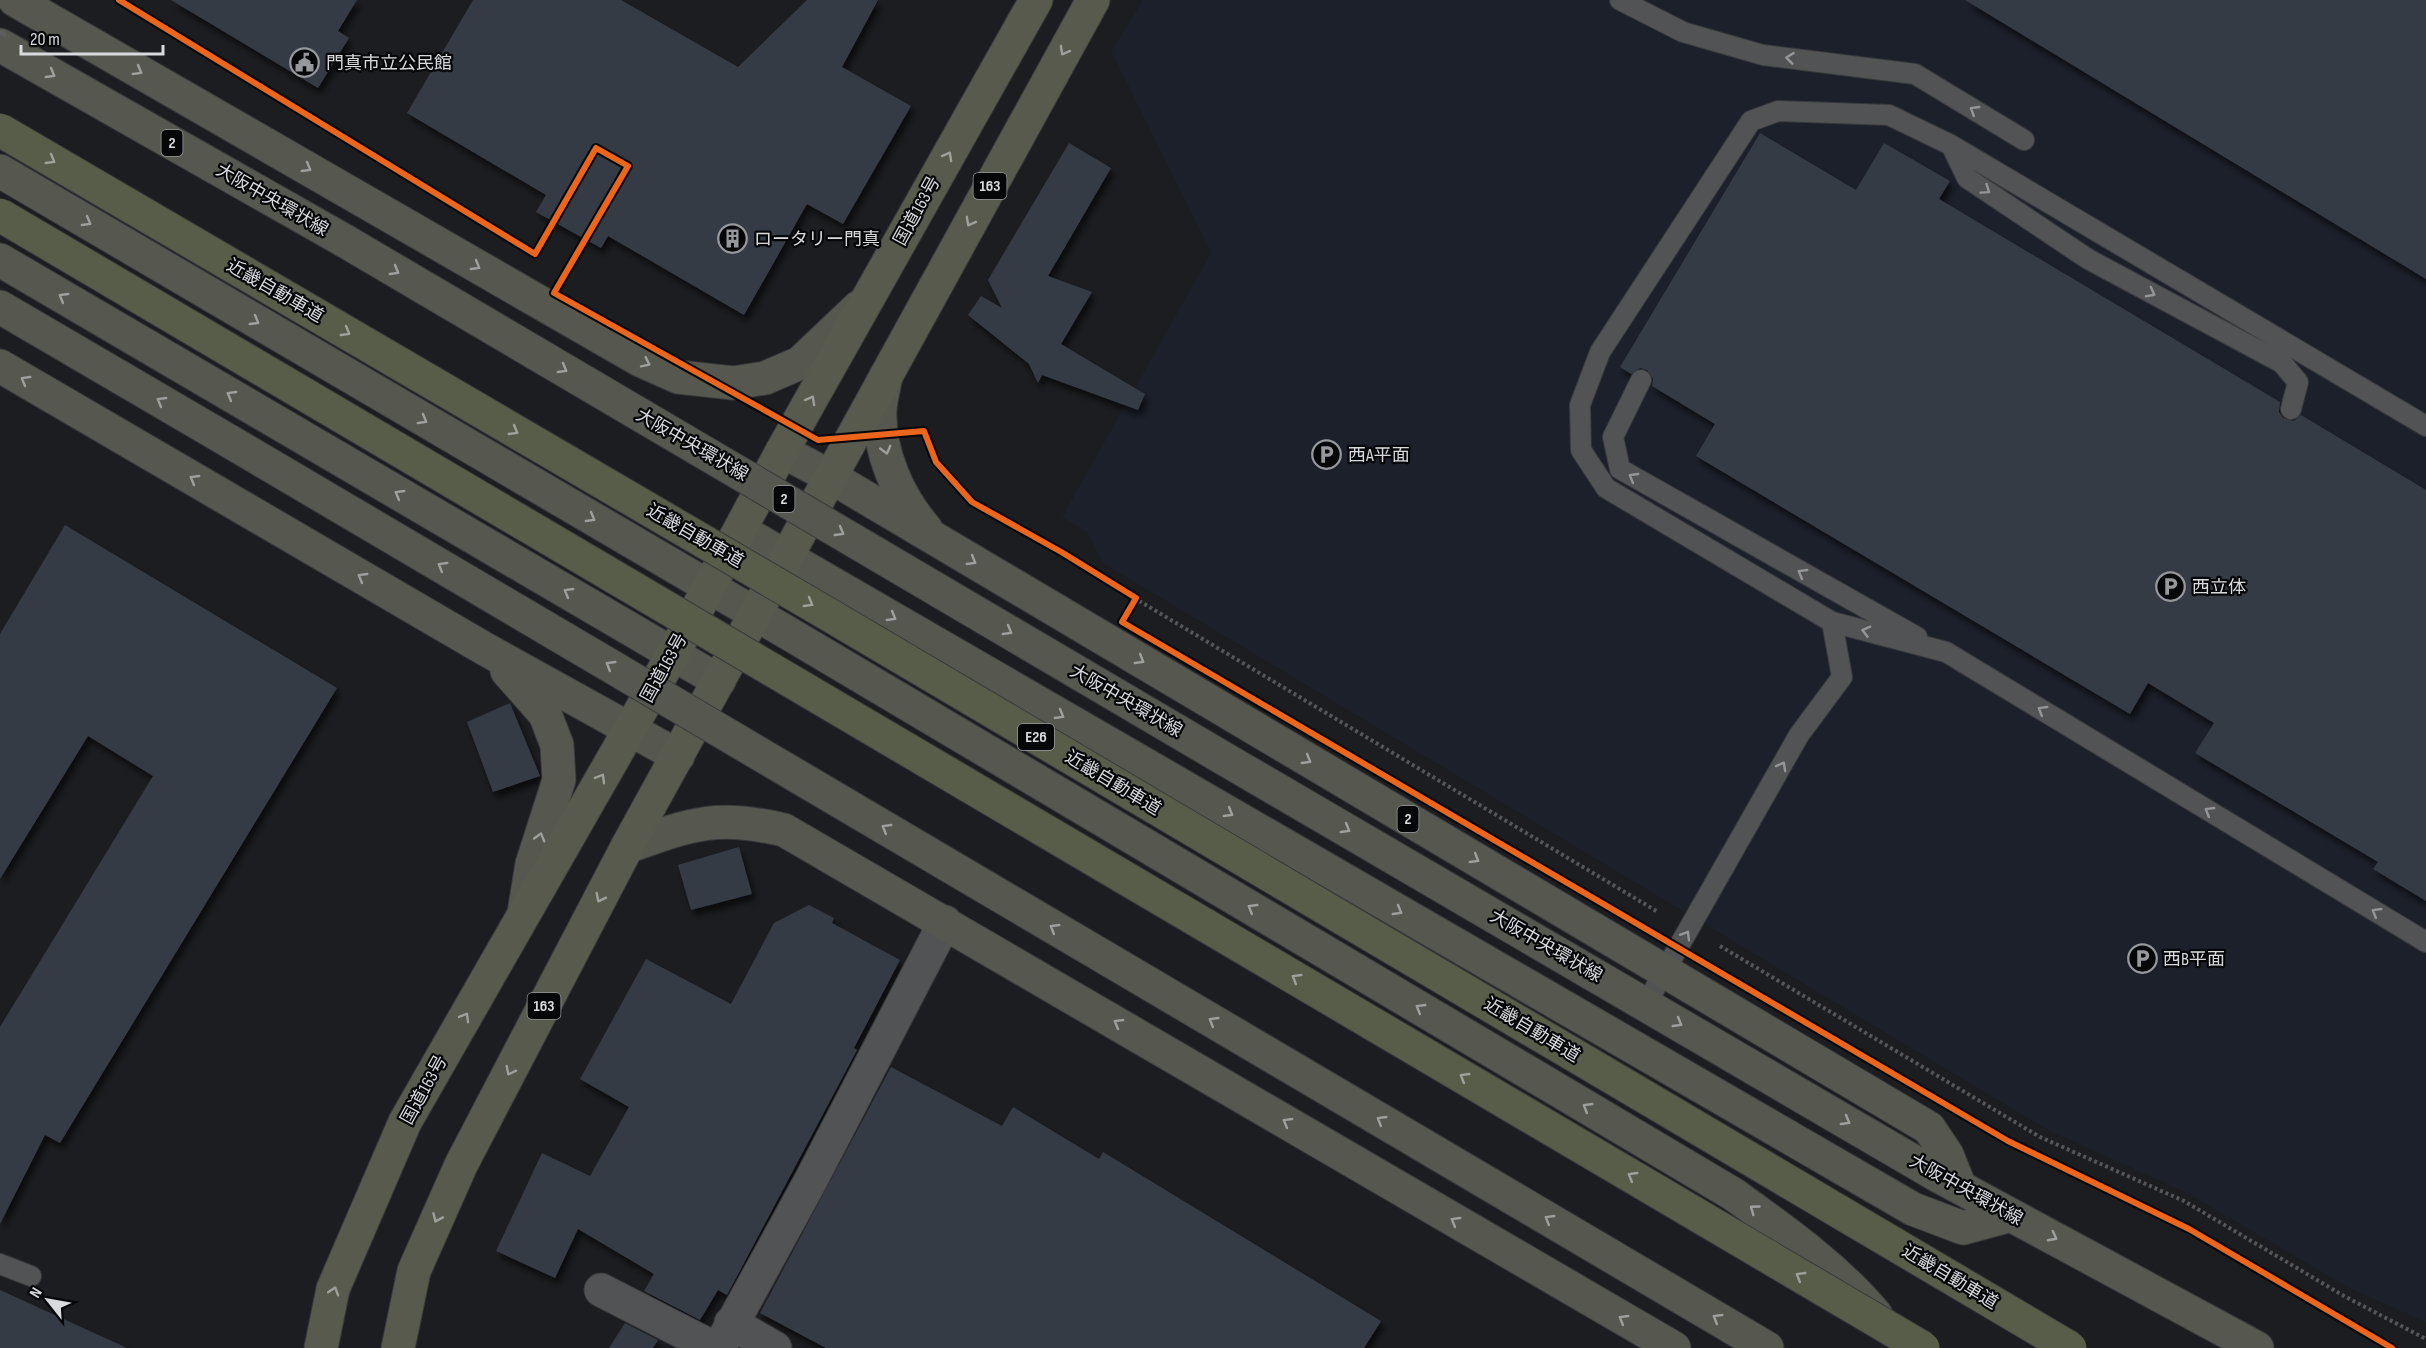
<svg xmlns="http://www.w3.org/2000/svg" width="2426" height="1348" font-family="'Sofia Sans Condensed','Noto Sans JP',sans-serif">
<defs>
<filter id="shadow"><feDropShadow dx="3.5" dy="6" stdDeviation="3" flood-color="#0009"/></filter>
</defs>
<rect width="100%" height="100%" fill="#1c1d20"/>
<!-- built -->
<path fill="#1c202a" d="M1143,0H2426V1322L2351,1289L2187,1193L2046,1129L1103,563L1088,533L1062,517L1211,253L1111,51Z"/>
<!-- building -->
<path fill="#363b45" filter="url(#shadow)" d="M171,0H357L338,31L349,38L318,88Z
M473,0H621L738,67L807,0H878L842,67L911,106L843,224L807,204L744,315L608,236L601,248L536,212L546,195L407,113Z
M1965,0H2426V279Z
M1760,133L1856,190L1884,143L1950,181L1939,199L2280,402L2279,412L2283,418L2294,421L2301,415L2426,490V901L2373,869L2378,862L2195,753L2214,723L2148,683L2130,714L1696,456L1715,424L1652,386L1653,379L1647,370L1640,368L1631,374L1620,367Z
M1069,143L1111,168L1048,276L1092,292L1061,344L1145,394L1138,410L1042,375L1038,383L1029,364L968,315L981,296L1002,308L988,280Z
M65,525L337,688L60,1143L45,1135L0,1224V1027L153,776L88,736L0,879V634Z
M510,703L540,776L493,792L467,722Z
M739,847L752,894L691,910L678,865Z
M809,905L834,918L832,923L900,960L854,1048L857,1050L727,1295L718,1290L700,1320L644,1291L654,1274L578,1229L555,1278L496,1251L542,1153L590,1176L629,1107L580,1079L646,959L731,1004L774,923Z
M891,1067L1002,1126L1013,1107L1099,1159L1103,1152L1381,1321L1364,1348H826L760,1313Z
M0,1290L127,1348H0Z
M625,1323L658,1340L653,1348H609Z"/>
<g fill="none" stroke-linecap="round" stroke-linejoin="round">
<defs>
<path id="service" d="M1620,0L1683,32L1763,55L1915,74L2024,140
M1951,145L1967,178L2088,259L2282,363L2298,382L2291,409
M1641,380L1613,437L1620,469L1917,637
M2426,426L1951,145L1889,115L1778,111L1751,121L1600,352L1580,405L1581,450L1606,488L1832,622L1946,652L2426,942
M1646,1004L1799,735L1842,677L1832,622
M0,1264L31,1276"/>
<path id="minor" d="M601,1290L714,1348
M731,1323L775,1348
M719,1348L811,1180L945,922"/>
<path id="primary" d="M15,0L640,360L678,377L733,383L765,378L800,363L859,307
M0,45L345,241
M0,171L793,636L1733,1194C1783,1230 1836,1267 1876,1315
M0,260L719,681
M0,307L229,441
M0,366L485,649L678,756
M886,376C884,387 881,398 880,409C878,451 898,497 926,529
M782,451L831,477L1929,1128L1947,1155L1959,1185
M740,530L1913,1209L1963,1228L2011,1215
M507,671L545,714L557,745L559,780L532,864L524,913
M1223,758L1935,1174L2257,1348
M627,847C691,824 716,814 784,830L1674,1348
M1104,957L1767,1348"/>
<path id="trunk" d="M321,1348L333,1289L405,1122L673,654L782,451L1036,0
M398,1348L414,1271L461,1165L627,847L1093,0"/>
</defs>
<!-- service casing -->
<use href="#service" stroke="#38393c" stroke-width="22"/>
<!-- minor casing -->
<use href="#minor" stroke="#38393c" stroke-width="35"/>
<!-- primary casing -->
<use href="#primary" stroke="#38393c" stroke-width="35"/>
<!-- trunk casing -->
<use href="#trunk" stroke="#38393c" stroke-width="35"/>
<!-- path -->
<path stroke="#555658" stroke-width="4" stroke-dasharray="3 3" stroke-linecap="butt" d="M119,0L346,139
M536,252L596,148L628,166L579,251
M1063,553L1091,572L1658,912
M1720,946L2040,1137L2184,1201L2344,1296L2426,1339"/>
<!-- service -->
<use href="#service" stroke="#525355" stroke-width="20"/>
<!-- minor -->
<use href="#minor" stroke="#525355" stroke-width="33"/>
<!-- primary -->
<use href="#primary" stroke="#56584f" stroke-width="33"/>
<!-- trunk -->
<use href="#trunk" stroke="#575a4c" stroke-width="33"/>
<!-- rail -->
<path stroke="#5d5e60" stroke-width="4.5" stroke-dasharray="9 4.5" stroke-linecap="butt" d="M0,32L6,35"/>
<defs>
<path id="primary-bridge" d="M345,241L1223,758
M229,441L1104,957"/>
<path id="motorway-bridge" d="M0,130L826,613L2070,1348
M0,215L1923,1348"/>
</defs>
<!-- primary-bridge casing -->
<use href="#primary-bridge" stroke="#38393c" stroke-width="35" stroke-linecap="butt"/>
<!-- motorway-bridge casing -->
<use href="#motorway-bridge" stroke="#38393c" stroke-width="35" stroke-linecap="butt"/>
<!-- primary-bridge -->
<use href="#primary-bridge" stroke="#56584f" stroke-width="33"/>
<!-- motorway-bridge -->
<use href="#motorway-bridge" stroke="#585d4a" stroke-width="33"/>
<defs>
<path id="cycleway" d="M119,0L535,254L596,148L628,166L554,293L818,440L924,431L936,462L972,502L1063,553L1136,598L1122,622L2008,1141L2189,1229L2392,1348"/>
</defs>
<!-- cycleway casing -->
<use href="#cycleway" stroke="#060709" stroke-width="10"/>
<!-- cycleway -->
<use href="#cycleway" stroke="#eb651d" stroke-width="6"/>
</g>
<!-- one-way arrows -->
<defs><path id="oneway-chevron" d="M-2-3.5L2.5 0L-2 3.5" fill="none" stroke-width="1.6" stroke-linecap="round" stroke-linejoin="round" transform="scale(1.5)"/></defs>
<g stroke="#9ea09c">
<use href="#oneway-chevron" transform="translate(1064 51) rotate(119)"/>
<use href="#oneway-chevron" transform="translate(948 156) rotate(-61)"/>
<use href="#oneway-chevron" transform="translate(970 222) rotate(119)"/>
<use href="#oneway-chevron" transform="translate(811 400) rotate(-61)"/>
<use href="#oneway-chevron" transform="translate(601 778) rotate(-60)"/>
<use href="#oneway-chevron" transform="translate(600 898) rotate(117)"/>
<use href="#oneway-chevron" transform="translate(465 1017) rotate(-60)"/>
<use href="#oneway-chevron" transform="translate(510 1071) rotate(117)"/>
<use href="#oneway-chevron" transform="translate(437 1218) rotate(114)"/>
<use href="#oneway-chevron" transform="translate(334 1291) rotate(-73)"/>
</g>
<g stroke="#95969a">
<use href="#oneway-chevron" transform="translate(1790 58) rotate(-173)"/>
<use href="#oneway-chevron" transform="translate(1974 110) rotate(-149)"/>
<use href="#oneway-chevron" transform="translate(1986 190) rotate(34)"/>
<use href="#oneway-chevron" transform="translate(2151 293) rotate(28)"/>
<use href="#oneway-chevron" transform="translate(1633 477) rotate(-150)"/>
<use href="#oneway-chevron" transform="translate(1802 573) rotate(-150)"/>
<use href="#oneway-chevron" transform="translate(1866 631) rotate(-165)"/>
<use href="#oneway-chevron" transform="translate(2042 710) rotate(-149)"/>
<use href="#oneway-chevron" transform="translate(1782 766) rotate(-61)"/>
<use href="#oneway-chevron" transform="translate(2209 811) rotate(-149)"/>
<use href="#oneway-chevron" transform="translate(2376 912) rotate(-149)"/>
<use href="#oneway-chevron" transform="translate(1686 935) rotate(-59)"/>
</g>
<g stroke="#9ea09e">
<use href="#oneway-chevron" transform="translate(138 71) rotate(30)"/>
<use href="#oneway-chevron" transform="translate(51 74) rotate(30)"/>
<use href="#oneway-chevron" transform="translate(307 168) rotate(30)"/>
<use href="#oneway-chevron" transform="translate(87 222) rotate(30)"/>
<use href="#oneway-chevron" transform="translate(476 266) rotate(30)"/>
<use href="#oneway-chevron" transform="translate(395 271) rotate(30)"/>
<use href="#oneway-chevron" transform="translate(63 297) rotate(-150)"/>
<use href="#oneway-chevron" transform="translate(255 321) rotate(30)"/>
<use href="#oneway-chevron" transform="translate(646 363) rotate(26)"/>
<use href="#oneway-chevron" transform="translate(563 369) rotate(30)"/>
<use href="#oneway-chevron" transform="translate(25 380) rotate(-150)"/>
<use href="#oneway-chevron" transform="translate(231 395) rotate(-150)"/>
<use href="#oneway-chevron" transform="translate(161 401) rotate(-150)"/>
<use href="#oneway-chevron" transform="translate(423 420) rotate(30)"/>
<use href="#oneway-chevron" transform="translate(886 450) rotate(75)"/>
<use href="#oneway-chevron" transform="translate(194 479) rotate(-150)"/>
<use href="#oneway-chevron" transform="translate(399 494) rotate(-150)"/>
<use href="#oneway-chevron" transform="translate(591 518) rotate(30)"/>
<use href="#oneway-chevron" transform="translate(840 532) rotate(30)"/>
<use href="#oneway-chevron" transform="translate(972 561) rotate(31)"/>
<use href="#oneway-chevron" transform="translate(442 566) rotate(-149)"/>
<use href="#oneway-chevron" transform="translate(362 577) rotate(-150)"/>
<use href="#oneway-chevron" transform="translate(568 592) rotate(-150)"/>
<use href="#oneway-chevron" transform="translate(892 617) rotate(30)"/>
<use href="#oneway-chevron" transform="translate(1008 631) rotate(30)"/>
<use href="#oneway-chevron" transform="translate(1140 660) rotate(31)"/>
<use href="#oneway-chevron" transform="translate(610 665) rotate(-149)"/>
<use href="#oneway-chevron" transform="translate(1060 715) rotate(30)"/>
<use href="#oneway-chevron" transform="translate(1307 760) rotate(31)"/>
<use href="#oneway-chevron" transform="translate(1229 813) rotate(30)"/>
<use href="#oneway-chevron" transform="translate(886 828) rotate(-149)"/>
<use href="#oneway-chevron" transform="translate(1346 829) rotate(30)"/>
<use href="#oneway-chevron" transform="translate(540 837) rotate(-74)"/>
<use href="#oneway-chevron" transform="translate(1475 859) rotate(31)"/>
<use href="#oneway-chevron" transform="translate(1252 908) rotate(-149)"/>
<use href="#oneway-chevron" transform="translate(1398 911) rotate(30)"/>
<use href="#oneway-chevron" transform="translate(1054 928) rotate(-149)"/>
<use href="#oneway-chevron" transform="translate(1420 1008) rotate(-149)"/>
<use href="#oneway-chevron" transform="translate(1213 1021) rotate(-149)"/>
<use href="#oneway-chevron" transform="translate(1118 1023) rotate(-150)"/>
<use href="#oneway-chevron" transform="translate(1678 1023) rotate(30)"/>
<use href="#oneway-chevron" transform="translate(1587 1107) rotate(-149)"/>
<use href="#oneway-chevron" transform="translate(1381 1120) rotate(-149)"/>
<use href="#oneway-chevron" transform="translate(1846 1121) rotate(30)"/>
<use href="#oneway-chevron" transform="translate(1287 1122) rotate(-150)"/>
<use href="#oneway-chevron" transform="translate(1754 1209) rotate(-144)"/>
<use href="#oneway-chevron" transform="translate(1549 1219) rotate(-149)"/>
<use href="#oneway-chevron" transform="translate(1455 1221) rotate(-150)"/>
<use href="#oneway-chevron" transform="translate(2053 1237) rotate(28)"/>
<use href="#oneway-chevron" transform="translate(1717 1318) rotate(-149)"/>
<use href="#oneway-chevron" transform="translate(1623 1319) rotate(-150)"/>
</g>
<g stroke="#9ea29b">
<use href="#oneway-chevron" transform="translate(51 160) rotate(30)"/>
<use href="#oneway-chevron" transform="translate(346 332) rotate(30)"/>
<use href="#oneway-chevron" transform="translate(514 431) rotate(30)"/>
<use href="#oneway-chevron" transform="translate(809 603) rotate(30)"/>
<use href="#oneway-chevron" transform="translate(1296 978) rotate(-149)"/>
<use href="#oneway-chevron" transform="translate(1464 1077) rotate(-149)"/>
<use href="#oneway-chevron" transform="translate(1632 1176) rotate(-149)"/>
<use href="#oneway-chevron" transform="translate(1800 1276) rotate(-149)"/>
</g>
<!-- icons -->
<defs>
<symbol id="civic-ring" viewBox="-11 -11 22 22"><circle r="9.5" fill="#060709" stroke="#96989c" stroke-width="1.5"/><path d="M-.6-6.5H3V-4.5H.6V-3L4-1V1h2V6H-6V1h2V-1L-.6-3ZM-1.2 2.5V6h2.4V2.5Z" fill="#96989c"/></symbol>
<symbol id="building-ring" viewBox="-11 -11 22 22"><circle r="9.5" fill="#060709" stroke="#96989c" stroke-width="1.5"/><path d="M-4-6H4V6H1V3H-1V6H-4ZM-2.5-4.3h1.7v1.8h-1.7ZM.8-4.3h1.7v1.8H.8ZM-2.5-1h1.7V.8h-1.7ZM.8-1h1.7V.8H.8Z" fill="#96989c"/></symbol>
<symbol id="parking-ring" viewBox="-11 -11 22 22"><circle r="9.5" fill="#060709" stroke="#96989c" stroke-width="1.5"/><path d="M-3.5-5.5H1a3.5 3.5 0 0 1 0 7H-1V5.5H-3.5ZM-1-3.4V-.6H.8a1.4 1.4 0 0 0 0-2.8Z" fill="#96989c"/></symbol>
</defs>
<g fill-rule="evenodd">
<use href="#civic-ring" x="288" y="46" width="33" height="33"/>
<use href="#building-ring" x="716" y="222" width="33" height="33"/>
<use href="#parking-ring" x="1310" y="438" width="33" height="33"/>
<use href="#parking-ring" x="2154" y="570" width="33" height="33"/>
<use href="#parking-ring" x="2126" y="942" width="33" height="33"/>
</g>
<g text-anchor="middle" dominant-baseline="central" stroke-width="4.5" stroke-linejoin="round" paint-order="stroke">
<!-- shield labels -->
<g fill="#060709" stroke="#999b9e" stroke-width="1.5">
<rect x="161.5" y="130" width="21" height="26" rx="4.5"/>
<rect x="973.5" y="173" width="33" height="26" rx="4.5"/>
<rect x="773.5" y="486" width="21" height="26" rx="4.5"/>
<rect x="1018" y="724" width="36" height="26" rx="4.5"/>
<rect x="1397.5" y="806" width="21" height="26" rx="4.5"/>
<rect x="527.5" y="993" width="33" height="26" rx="4.5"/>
</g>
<g font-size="16" font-weight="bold" fill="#d8dade">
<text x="172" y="143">2</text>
<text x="990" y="186">163</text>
<text x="784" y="499">2</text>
<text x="1036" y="737">E26</text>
<text x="1408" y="819">2</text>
<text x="544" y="1006">163</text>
</g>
<!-- poi labels -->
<g font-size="18" fill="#d8dade" stroke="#060709" text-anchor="start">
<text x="326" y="63">門真市立公民館</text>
<text x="754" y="239">ロータリー門真</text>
<text x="1348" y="455">西A平面</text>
<text x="2192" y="587">西立体</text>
<text x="2163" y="959">西B平面</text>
</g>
<!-- street labels -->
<g font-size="18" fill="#d8dade" stroke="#060709">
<text transform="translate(272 200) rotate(30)">大阪中央環状線</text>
<text transform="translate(917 211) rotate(-61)">国道163号</text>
<text transform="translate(275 291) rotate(30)">近畿自動車道</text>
<text transform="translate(692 445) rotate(30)">大阪中央環状線</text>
<text transform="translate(695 536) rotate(30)">近畿自動車道</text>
<text transform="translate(664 668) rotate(-61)">国道163号</text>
<text transform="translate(1126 701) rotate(30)">大阪中央環状線</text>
<text transform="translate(1113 783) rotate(31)">近畿自動車道</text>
<text transform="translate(1546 946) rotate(30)">大阪中央環状線</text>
<text transform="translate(1532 1030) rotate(31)">近畿自動車道</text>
<text transform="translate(424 1090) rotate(-61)">国道163号</text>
<text transform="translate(1966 1190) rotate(29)">大阪中央環状線</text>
<text transform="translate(1950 1277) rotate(31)">近畿自動車道</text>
</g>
</g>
<!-- north arrow -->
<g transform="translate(48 1300) rotate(301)" stroke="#060709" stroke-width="4.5" paint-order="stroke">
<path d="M0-4.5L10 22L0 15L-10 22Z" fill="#d8dade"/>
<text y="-9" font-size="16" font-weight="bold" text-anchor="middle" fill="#d8dade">N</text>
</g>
<!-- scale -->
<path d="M21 45v9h142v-9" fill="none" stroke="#d8dade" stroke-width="3"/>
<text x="30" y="45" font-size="18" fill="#d8dade" stroke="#060709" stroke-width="4.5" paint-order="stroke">20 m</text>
</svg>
